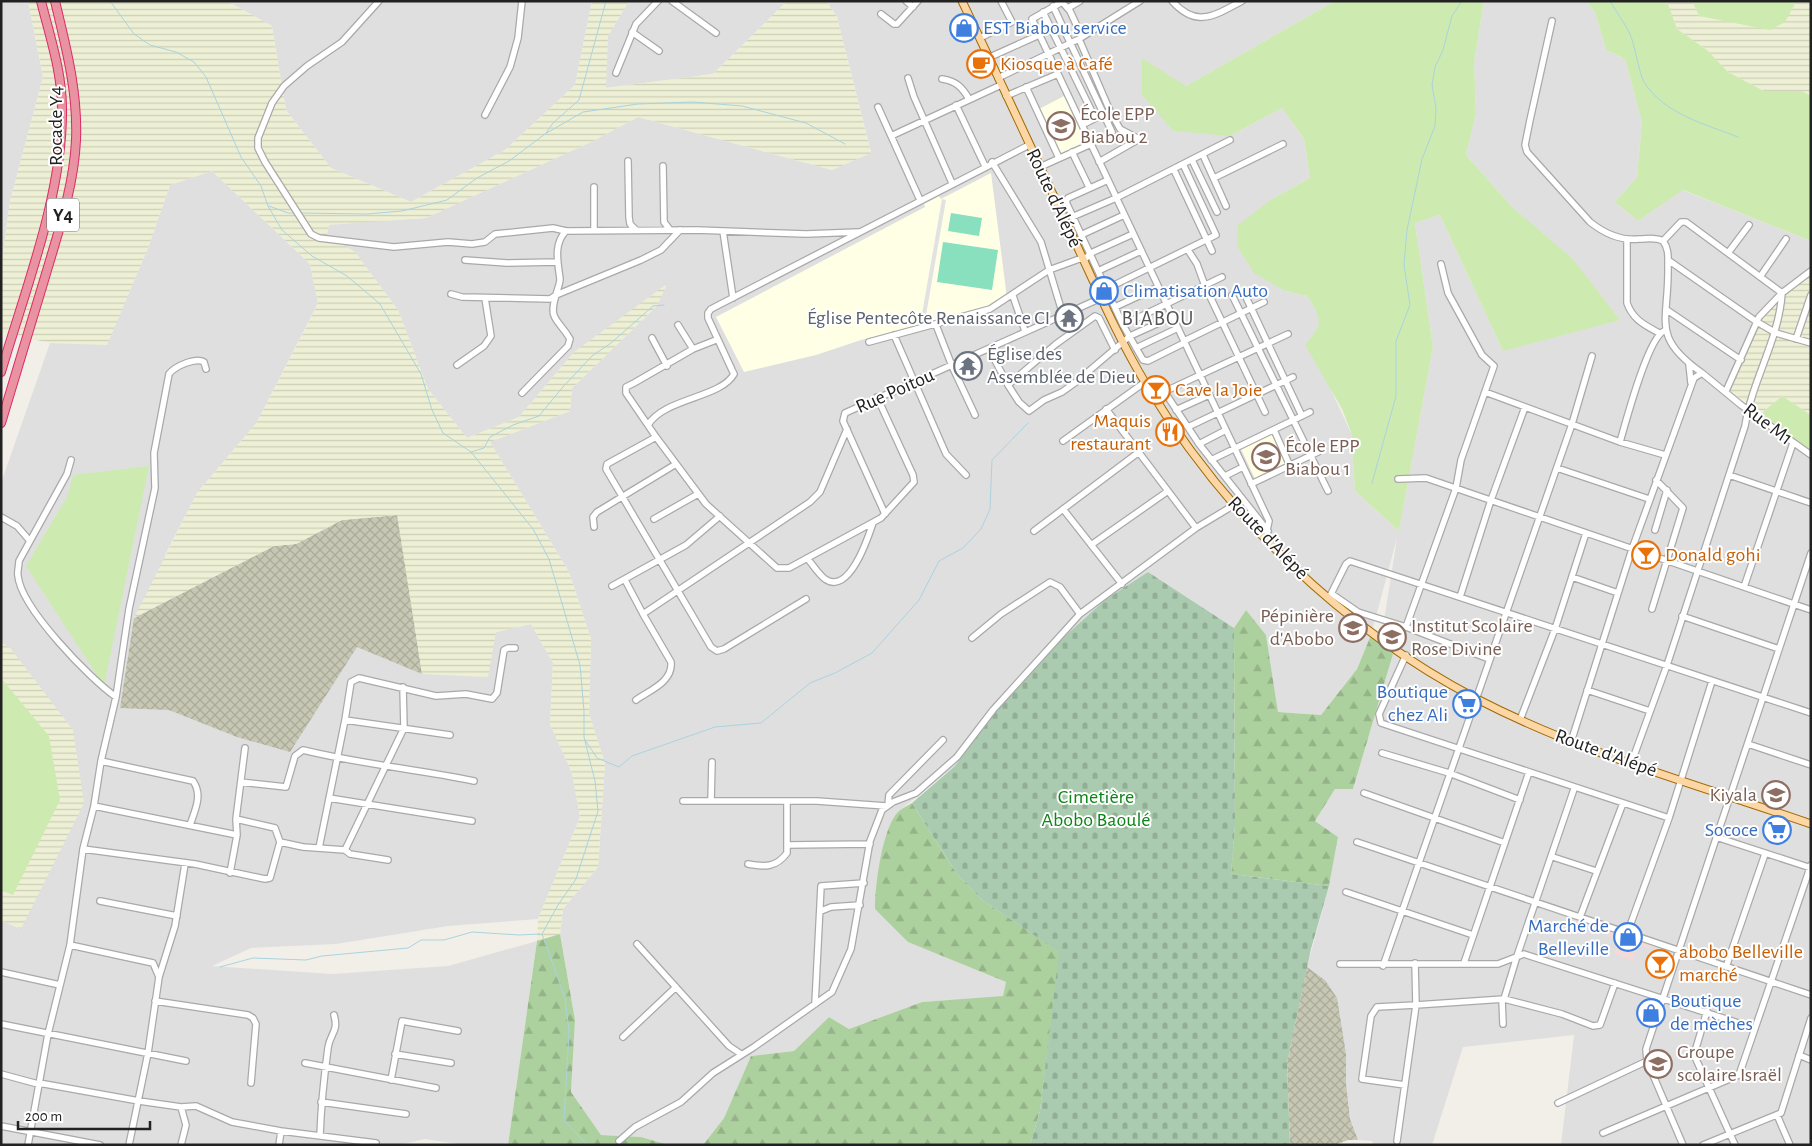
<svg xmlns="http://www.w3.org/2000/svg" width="1812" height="1146" font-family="'Alegreya Sans',sans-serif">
<defs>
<pattern id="construction-cross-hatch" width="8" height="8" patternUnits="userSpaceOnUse" patternTransform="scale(1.25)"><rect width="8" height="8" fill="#c7c7b4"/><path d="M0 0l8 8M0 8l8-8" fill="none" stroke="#abab9a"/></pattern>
<pattern id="farmland-rules" width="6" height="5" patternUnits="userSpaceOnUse" patternTransform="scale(1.25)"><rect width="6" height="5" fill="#eef0d5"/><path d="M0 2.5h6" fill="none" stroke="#ccceb7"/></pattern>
<pattern id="forest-firs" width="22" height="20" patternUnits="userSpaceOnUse" patternTransform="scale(1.25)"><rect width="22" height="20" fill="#add19e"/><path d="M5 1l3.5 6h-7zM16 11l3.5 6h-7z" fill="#95b388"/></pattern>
<pattern id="cemetery-stones" width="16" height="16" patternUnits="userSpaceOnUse" patternTransform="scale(1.25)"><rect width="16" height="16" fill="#aacbaf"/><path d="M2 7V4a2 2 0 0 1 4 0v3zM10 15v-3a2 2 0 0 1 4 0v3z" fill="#92ae96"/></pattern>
</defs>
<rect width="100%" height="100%" fill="#f2efe9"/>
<!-- residential -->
<path fill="#e0dfdf" d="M1,1H28L43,77L10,201L1,268Z
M227,1H592L575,85L505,150L411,202L331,168L286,110L272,26Z
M629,1H787L713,74L605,88L608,36Z
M826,1H1335L1186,86L1230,136L1282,108L1304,139L1310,178L1272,199L1285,291L1307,296L1320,317L1326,379L1351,433L1355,491L1399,531L1433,347L1415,223L1440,215L1503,351L1513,208L1466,155L1476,114L1474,63L1484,1H1586L1595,12L1606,50L1625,59L1642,122L1637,177L1615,202L1638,221L1682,190L1811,241V267L1765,307L1730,392H1727L1811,454V1145H1561L1574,1035L1463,1047L1432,1145H1374L1372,1141L1358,1140L1350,1119L1346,1083V1054L1325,980L1307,967L1329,886L1338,837L1315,821L1335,789H1353L1393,654L1381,640L1397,538L1371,635L1357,669L1321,715L1278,712L1266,635L1246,610L1234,628L1148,572L991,716L955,766L898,812L909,942L1006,982L1003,997L922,1002L849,1029L829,1017L794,1051L751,1056L724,1118L703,1145H669L641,1137L601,1135L571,1092L575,1020L560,934L563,909L598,867L605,763L589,714L591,639L569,572L490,442L570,411L572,388L657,306L574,352L519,417L467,438L428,389L398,310L355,252L327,235L329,224L426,218L593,141L638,117L832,170L871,152L837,17Z
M212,171L310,264L318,303L257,422L197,493L165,555L496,632L531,624L553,663L550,724L572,773L580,817L538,919L448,926L336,944L251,948L212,966L332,974L448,966L537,941L508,1145H465L425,1139L399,1145H1V920L20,929L11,649L1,642V483L50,343L107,344L148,248L170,185Z"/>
<!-- commercial -->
<path fill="#f2dad9" d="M1611,925L1630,932L1632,928L1638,930L1636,934L1653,940L1650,949L1638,945L1633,961L1614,954L1618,940L1607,936Z"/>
<!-- education -->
<path fill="#ffffe5" d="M1064,96L1086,143L1059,156L1037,110Z
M991,173L1007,298L990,306L861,340L816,355L744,372L716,317L925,207L924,204L939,196L941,199Z
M1275,433L1290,465L1256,481L1241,449Z"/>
<!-- construction -->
<path fill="url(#construction-cross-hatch)" d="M398,515L422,674L357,647L290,752L237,737L169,710L120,708L134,618L274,546L296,544L342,520Z
M1307,967L1325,980L1337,998L1346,1054V1083L1350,1119L1358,1140H1348L1335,1145H1290L1287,1063Z"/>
<!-- farmland -->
<path fill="url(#farmland-rules)" d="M28,1H227L272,26L286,110L331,168L411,202L505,150L575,85L592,1H629L608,36L606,88L713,74L787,1H826L837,17L871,153L832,170L638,117L593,141L426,218L329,225L327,235L355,252L398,310L428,389L467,438L519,417L574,352L667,284L657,306L572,388L570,411L490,442L569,572L591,639L589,714L605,763L598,867L563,909L560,934L537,941L538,919L580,817L572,773L550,724L553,663L531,624L496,632L488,677L422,674L397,515L342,520L296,544L274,546L134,618L197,493L257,422L318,304L310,264L212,171L170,185L148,248L107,345L50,343L1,332V268L10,201L43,77Z
M1667,1H1692L1699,16L1734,22L1795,4L1793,1H1811V96L1802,91H1764L1728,72L1707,50L1677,29Z
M1811,267V415L1782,396L1763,412L1730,392L1765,307Z
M1,642L11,649L73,730L84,803L21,929L1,920Z"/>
<!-- grass -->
<path fill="#cdebb0" d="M1335,1H1484L1474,63L1476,114L1466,155L1513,208L1573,259L1620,320L1503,351L1440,215L1415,223L1433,347L1399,531L1355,491L1351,432L1342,409L1305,345C1324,322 1322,320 1307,296L1285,291L1254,273L1237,246L1238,225L1272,199L1310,178L1304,139L1282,108L1230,136L1173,131L1142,95V58L1186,86Z
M1586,1H1667L1677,29L1707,50L1728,72L1764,91H1802L1811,96V241L1683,190L1638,221L1615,202L1637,177L1642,122L1625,59L1606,50L1595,12Z
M1692,1H1793L1795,4L1785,22L1770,30L1699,16Z
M1782,396L1811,415V452L1763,415V412Z
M149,466L104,686L26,566L68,495L73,475Z
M1,678L49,736L60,800L13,895L1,890Z"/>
<!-- forest -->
<path fill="url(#forest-firs)" d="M1246,610L1266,635L1278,712L1321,715L1357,669L1371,635L1393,654L1353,789H1335L1315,821L1338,837L1329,886L1231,874L1235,826L1234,628Z
M912,803L957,874L982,900L1060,952L1040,1111L1030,1145H703L724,1118L751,1056L794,1051L829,1017L849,1029L922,1002L1003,996L1006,982L908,942L875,909C875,886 882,827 899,811C903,808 908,805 912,803Z
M560,934L575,1020L571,1092L601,1135L641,1137L669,1145H508L537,941Z"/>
<!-- cemetery -->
<path fill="url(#cemetery-stones)" d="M1148,572L1234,628L1235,826L1231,874L1329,886L1311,949L1287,1063L1290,1145H1030L1040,1111L1059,952L982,900L957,874L912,803L955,766L991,716L1043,656L1105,600Z"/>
<!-- pitch -->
<path fill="#88e0be" d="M951,213L982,218L979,236L948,231Z
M943,242L998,250L992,290L937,282Z"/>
<!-- parking -->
<path fill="#e2e2e2" d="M942,199L946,200L925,321L921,320Z
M1767,813L1797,825L1794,832L1764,821Z"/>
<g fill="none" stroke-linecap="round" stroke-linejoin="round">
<!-- stream -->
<path stroke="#aad3df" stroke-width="1" d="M110,1L134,34L150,45L176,52L194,62L206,77L241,157L261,186L268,206L282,230L312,256L347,276L380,304L421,374L432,410L443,433L471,452L488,473L533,529L549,559L580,665L584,711V737L595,781L598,811L576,879L558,905L542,934L565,998L569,1031L564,1120L587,1145
M1610,1C1616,12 1625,23 1630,34C1635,46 1639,73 1644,82C1664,114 1705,124 1738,137
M546,133L553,123L579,100L606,1
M269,206L288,213H296
M300,213L367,214L402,211L447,200L477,178L509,161L545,134L583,112L638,104L693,102L742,106L806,123L845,144
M471,452L484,448L490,437L513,425L539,416L562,388L592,356L611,343L653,306L664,305
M1372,483L1396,396V341L1410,305L1404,265L1407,230L1422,159L1435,126L1436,108L1432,85L1435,67L1443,50L1452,16L1462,1
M585,740L597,758L619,767L632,756L715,727L761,723L810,683L835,673L872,653L919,600L939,561L963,548L981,529L990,509L992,460L1028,423
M220,967L253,958L306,960L322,956L408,948L421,940H444L472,932L519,935L540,934"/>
<defs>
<path id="minor" d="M379,1L342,42L307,66L284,86L272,103L258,138V148L265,162L311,234L319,238L394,247L448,242L472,244L485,242L495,234L553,228L566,231L697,230L806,234L859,232
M672,1L716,33
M906,1L913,7
M1172,1C1197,29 1215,15 1242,1
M1053,6L1112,132
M1068,8L1080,1
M1043,12L1095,118
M881,14L894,24H897L918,1
M1552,21L1530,120L1525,145L1527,152L1590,222C1605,234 1620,241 1639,239C1648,239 1655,237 1663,241C1669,249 1668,257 1668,267C1669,322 1650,336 1702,373
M632,32L659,51
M1082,37L1070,11L1062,2L1032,19L1269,521L1265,539
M980,38L1012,22L1001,1
M1079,39L1140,1
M988,58L1039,35
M616,73L636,24L658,1
M908,78L914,97L952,183
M998,78L1079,39L1110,111L1082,125
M942,79C956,81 962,87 969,99
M1026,87L1059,158
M1006,96L1058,74
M956,105L985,166
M878,107L920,200
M485,115L510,67L518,38L522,1
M891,136L1001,85
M1072,152L1089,187
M1203,155L1226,206
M1192,160L1217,212
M628,161L629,217L630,224L636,230
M992,162L1041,242L1063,315
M1099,162L1139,139L1120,129L1110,111
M663,166L664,222L670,230
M1040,167L1091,144
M1174,170L1212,251
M1214,178L1283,144
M1108,180L1068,198L1066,202L1123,325L1143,360L1148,361L1184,343
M594,187V231
M1072,217L1116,198L1230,140
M723,231L733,298
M1081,235L1124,215
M1627,239V303C1633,320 1645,325 1659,333
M1188,250L1197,264L1205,286L1265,412
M1728,253L1749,225
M465,260L507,263L557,262
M1084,260L1091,253L1133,234
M1668,260L1757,322L1776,333L1811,343
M1098,271L1141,251
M1760,277L1786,239
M1106,289L1216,235L1183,164
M451,294L462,297L550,299L556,295C557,290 560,284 560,279C558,263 553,244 566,231
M1232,295L1328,491
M1245,295L1302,416
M1013,296L1025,331
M1115,307L1158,287
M1667,310L1741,360
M678,325L693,349
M936,325L952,366L975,415
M1123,325L1222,277
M894,335L946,454L966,475
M652,338L667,366
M1796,339L1811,295
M716,340L693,349L634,383L626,387V393L656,437L706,504L777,568H789L881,518L914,482L913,475L877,397
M1184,341L1264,302
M869,342L990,309L1049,270L1082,258
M1136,348L1178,328
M989,349L1008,385L1056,344L1095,316L1099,318L1115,350
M1689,364L1691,383
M457,365L484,346L491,336L485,298
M1008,385L1019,402L1029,411L1044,400L1062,392L1076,382L1130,336L1172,317
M1726,391L1759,317L1782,293L1811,271
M1485,392L1620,442L1665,455
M522,393L568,346L570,339C558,318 548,321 556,295L641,260L661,250L680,230
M1106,409L1196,528
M1176,410L1209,395
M648,425C664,398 721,398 734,374L732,370L708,318V313L711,309L1029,145
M1188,427L1293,377
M1274,430L1290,466
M656,437L607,464L606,469L711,647L717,651L724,649L806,599
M1063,441L1145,382
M1620,442C1626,421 1648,338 1664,331
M1199,444L1226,430
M1211,460L1310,412
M1557,468L1649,499
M1729,475L1811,503
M1225,476L1243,467
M1398,479L1426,478L1811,610
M1251,484L1318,452
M1063,509L1122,584
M885,514L843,421L845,413L1101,298
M1,517L17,526L30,541
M654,519L698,494
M594,527L593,517L597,512L676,464
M1655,530L1667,490
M1034,531L1139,452
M1268,531L1199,444L1166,394L1168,390L1288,334
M1091,545L1168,491
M807,558C813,565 819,575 825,579C849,596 868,538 873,523
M1572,577L1618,593
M625,580L643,614
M612,586L686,545L720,516
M1744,587L1793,443
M1332,594L1358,612L1406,627L1489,659
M1460,597L1491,500L1525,407
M1329,598L1346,564L1350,561L1811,713
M1652,609L1683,508L1656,480
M1682,616L1779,649
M1406,627L1456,488L1461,460L1494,366L1482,355L1448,293L1441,264
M972,638L1001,614L1050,582L1060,587L1080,614L1196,528L1234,505
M1406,655L1379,714L1381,723L1669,818
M1587,690L1650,711
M116,697L129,609L155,488L154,453L169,374C175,366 196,357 204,362L206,369
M636,700C650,690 673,682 671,662L643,614L810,502L820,492L847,429
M345,720L351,682L359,678L436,696L466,694L492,699L497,693L504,650L508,648H515
M1520,720L1555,629L1586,533
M1571,742L1632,549L1694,378L1702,373L1741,405L1811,455
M1748,744L1811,765
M1382,753L1449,773L1520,800
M101,761L193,781C203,795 195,810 190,825
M1631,764L1667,665L1745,426C1752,380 1779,340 1782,293L1686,222H1681L1663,241
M241,782L286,787L295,756L303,750C359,764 417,769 474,781
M1364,793L1505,843
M329,798L472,821
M683,801H817L886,806
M711,801L712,762
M888,805L889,795L943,740
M94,806L237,835L236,819L275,828L280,842
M236,819L245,748
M1716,837L1811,868
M1357,842L1811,995
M787,845L870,844
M319,848L345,720L450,735
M83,849L195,864L265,879L270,878L280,842L303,847L345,850L404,728L403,687
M345,850L350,854L388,860
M1553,857L1596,871
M748,864C764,867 776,868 787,853V801
M230,873L237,835
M1346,892L1473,935
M100,901L177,916
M821,911L831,907L860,905
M1580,917L1623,803
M1627,934L1669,818L1712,681
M637,944L729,1046L741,1054
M70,945L153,963L159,977
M1415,963L1416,1005L1504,999L1562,1014L1593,1026L1600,1025L1615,983
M1464,963L1529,772
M1340,964H1498L1524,954L1754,1028
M1383,966L1572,424L1592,356
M1726,967L1765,854
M1,972L60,985
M1502,999L1503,1024
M1504,999L1517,956L1574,789
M155,1001L248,1015L253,1018L256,1024L251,1083
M815,1004L821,886L864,883
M1707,1011L1696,1048L1695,1057L1735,1145
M1,1024L186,1061
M623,1037L676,987
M395,1054L451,1063
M1799,1055L1811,1060
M305,1063L436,1088
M1,1074L38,1084
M391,1080L402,1021L458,1031
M39,1083L139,1101L181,1107L196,1106L232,1122L281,1131L376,1143
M321,1102L406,1114
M1558,1103L1647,1061
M181,1107L186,1125L181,1145
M1777,1115L1790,1145
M1,1126L100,1145
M1603,1133L1739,1075L1811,865
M320,1136C321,1106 324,1077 328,1048C330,1033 339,1032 334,1015
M619,1141L635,1127L681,1102L713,1073L754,1047L832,992L851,949L870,841L882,810L893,802L916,793L957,757L993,710L1080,614
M1397,1141L1416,1005L1377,1007L1371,1016L1362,1079L1405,1085
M28,1145L48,1034L70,945L83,849L94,806L101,761L116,697C90,679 21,608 18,576C17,572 19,566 19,561L67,474L71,460
M129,1145L148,1053L159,977L175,926L185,864
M279,1145L281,1131
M1683,1145L1647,1061L1646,1049L1811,553
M1703,1145L1781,1113L1811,1018"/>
<path id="major" d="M962,1C999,78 1035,156 1071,233C1095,284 1117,336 1146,384C1226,515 1341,628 1477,699C1583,754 1699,785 1811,824"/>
<path id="highway" d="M1,372C25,290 63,194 62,109C62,72 50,37 41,1
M1,423C16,374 30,326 45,277C58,233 74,186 76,140C78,92 66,47 55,1"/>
</defs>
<!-- minor casing -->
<use href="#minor" stroke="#a9a9a9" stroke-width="8"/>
<!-- major casing -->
<use href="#major" stroke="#a06b00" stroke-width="9"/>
<!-- highway casing -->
<use href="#highway" stroke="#dc2a67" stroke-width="10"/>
<!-- minor -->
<use href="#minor" stroke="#fff" stroke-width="5.5"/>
<!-- major -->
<use href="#major" stroke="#fcd6a4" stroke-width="7"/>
<!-- highway -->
<use href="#highway" stroke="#e892a2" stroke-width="8"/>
</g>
<!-- icons -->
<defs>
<symbol id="shop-ring" viewBox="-11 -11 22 22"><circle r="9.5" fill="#fff" stroke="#3f7fe0" stroke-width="1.5"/><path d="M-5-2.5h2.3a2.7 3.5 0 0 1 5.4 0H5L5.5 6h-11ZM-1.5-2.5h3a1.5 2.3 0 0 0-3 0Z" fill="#3f7fe0"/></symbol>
<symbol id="cafe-ring" viewBox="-11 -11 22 22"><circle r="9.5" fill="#fff" stroke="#e8710a" stroke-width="1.5"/><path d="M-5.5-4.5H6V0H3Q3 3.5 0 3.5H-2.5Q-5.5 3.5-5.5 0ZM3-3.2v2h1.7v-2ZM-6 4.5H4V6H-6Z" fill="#e8710a"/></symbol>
<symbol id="school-ring" viewBox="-11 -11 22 22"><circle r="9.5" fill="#fff" stroke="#8d6e63" stroke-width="1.5"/><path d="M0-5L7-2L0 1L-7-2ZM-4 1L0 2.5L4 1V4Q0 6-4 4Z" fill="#8d6e63"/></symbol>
<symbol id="temple-ring" viewBox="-11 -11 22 22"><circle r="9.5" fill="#fff" stroke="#6b7280" stroke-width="1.5"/><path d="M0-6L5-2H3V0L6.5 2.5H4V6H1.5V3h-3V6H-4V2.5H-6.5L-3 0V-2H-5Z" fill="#6b7280"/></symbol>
<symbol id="bar-ring" viewBox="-11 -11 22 22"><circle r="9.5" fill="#fff" stroke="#e8710a" stroke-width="1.5"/><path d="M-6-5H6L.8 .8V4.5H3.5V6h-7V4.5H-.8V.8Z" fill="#e8710a"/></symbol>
<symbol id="restaurant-ring" viewBox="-11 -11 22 22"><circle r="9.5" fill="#fff" stroke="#e8710a" stroke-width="1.5"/><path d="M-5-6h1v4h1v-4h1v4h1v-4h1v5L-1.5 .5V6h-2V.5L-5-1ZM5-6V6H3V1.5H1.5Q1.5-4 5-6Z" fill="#e8710a"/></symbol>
<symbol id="supermarket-ring" viewBox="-11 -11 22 22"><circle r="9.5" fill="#fff" stroke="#3f7fe0" stroke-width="1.5"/><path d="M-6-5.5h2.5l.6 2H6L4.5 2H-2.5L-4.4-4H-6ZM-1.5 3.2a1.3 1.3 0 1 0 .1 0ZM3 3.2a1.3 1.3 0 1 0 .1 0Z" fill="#3f7fe0"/></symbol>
</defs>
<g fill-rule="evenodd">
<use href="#shop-ring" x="948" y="12" width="32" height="32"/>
<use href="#cafe-ring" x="965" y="48" width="32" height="32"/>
<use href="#school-ring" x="1045" y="110" width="32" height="32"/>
<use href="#shop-ring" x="1088" y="275" width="32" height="32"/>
<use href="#temple-ring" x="1053" y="302" width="32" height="32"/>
<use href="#temple-ring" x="952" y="350" width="32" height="32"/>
<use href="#bar-ring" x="1140" y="374" width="32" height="32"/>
<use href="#restaurant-ring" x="1154" y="416" width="32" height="32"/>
<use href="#school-ring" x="1250" y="441" width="32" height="32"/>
<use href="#bar-ring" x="1630" y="539" width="32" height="32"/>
<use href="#school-ring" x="1337" y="612" width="32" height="32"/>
<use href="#school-ring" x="1376" y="621" width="32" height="32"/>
<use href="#supermarket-ring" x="1451" y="688" width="32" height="32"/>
<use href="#school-ring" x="1760" y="779" width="32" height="32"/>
<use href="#supermarket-ring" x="1761" y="814" width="32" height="32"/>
<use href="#shop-ring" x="1612" y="921" width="32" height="32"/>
<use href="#bar-ring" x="1644" y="948" width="32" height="32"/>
<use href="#shop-ring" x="1635" y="997" width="32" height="32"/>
<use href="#school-ring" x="1642" y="1048" width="32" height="32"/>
</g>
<g text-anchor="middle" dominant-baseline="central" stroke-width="4" stroke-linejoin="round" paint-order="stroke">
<!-- shield labels -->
<rect fill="#fff" stroke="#646464" stroke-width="1" x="47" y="198.5" width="32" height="33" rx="4"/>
<g font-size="19" font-weight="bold" fill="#222">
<text x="63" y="215">Y4</text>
</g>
<!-- shop labels -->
<g font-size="20" fill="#366cbe" stroke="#fff" text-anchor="start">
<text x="983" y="28">EST Biabou service</text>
<text x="1123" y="291">Climatisation Auto</text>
<text x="1448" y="692" text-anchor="end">Boutique<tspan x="1448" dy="23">chez Ali</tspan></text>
<text x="1758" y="830" text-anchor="end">Sococe</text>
<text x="1609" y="926" text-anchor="end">Marché de<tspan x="1609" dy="23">Belleville</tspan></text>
<text x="1670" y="1001">Boutique<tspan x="1670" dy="23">de mèches</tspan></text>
</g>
<!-- food labels -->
<g font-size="20" fill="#c56008" stroke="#fff" text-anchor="start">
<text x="1000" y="64">Kiosque à Café</text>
<text x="1175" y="390">Cave la Joie</text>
<text x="1151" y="421" text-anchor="end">Maquis<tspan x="1151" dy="23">restaurant</tspan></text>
<text x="1665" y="555">Donald gohi</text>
<text x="1679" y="952">abobo Belleville<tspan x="1679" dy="23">marché</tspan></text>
</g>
<!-- education labels -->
<g font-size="20" fill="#785e54" stroke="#fff" text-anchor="start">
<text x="1080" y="114">École EPP<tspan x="1080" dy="23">Biabou 2</tspan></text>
<text x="1285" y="446">École EPP<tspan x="1285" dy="23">Biabou 1</tspan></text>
<text x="1334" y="616" text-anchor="end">Pépinière<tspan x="1334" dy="23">d'Abobo</tspan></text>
<text x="1411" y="626">Institut Scolaire<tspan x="1411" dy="23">Rose Divine</tspan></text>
<text x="1757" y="795" text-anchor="end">Kiyala</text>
<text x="1677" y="1052">Groupe<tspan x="1677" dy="23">scolaire Israël</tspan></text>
</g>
<!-- street labels -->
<g font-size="20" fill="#222" stroke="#fff">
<text transform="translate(56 126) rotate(-90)">Rocade Y4</text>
<text transform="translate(1054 198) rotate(65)">Route d'Alépé</text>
<text transform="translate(895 391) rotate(-24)">Rue Poitou</text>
<text transform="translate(1768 424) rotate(37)">Rue M1</text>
<text transform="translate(1268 538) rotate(46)">Route d'Alépé</text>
<text transform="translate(1606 753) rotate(20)">Route d'Alépé</text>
</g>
<!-- worship labels -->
<g font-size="20" fill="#5b616d" stroke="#fff" text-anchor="end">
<text x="1050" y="318">Église Pentecôte Renaissance CI</text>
<text x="987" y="354" text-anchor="start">Église des<tspan x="987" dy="23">Assemblée de Dieu</tspan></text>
</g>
<!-- park labels -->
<g font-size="20" fill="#0c8416" stroke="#fff">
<text x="1096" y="797">Cimetière<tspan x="1096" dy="23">Abobo Baoulé</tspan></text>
</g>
<!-- neighbourhood labels -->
<g font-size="21" letter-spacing="1" fill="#555" stroke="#fff">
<text x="1158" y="318">BIABOU</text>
</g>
</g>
<!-- border -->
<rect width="1812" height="1146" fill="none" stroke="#222222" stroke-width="5"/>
<!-- scale -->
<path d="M18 1121v8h132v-8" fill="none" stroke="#222222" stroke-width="2.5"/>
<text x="25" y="1121" font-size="15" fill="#222222" stroke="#ffffff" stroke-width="4" paint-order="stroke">200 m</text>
</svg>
